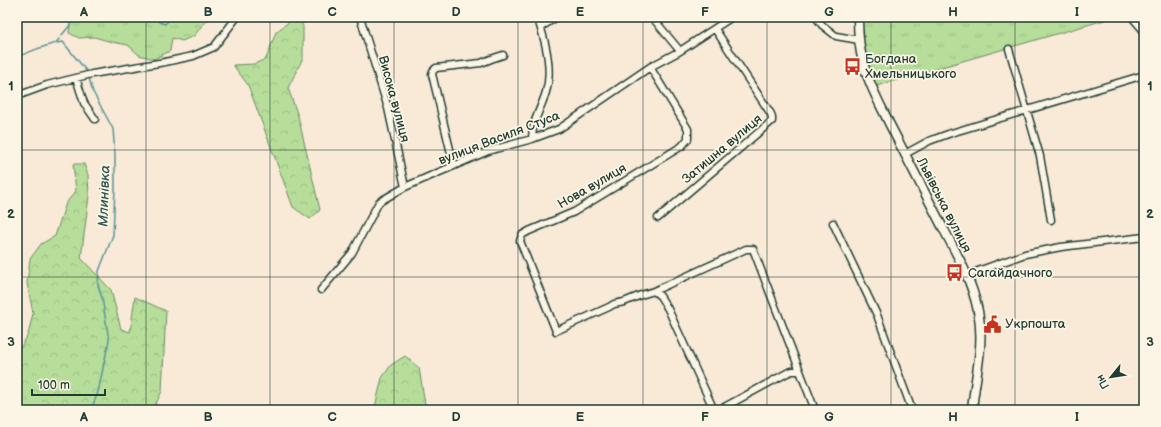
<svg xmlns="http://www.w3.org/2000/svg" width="1161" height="427" font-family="'Balsamiq Sans',sans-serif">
<defs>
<pattern id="grass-tufts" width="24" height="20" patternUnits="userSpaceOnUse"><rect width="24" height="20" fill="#b6dd99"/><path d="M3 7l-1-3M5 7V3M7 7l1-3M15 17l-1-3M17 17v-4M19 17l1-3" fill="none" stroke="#9cbf84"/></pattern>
<pattern id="forest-crowns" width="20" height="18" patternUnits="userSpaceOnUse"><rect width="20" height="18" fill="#b6dd99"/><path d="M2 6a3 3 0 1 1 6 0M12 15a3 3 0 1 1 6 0" fill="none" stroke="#9cbf84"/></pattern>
</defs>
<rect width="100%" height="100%" fill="#f9e9d7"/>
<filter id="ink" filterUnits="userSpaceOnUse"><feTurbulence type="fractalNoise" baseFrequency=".025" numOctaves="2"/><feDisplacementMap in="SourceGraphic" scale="8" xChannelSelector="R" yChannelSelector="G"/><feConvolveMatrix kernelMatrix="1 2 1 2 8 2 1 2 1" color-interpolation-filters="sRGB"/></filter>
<g filter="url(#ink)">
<!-- grass -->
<path fill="url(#grass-tufts)" stroke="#6a8d66" d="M72,17H212L204,23L194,36L182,41L172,38L170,51L154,59L139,55L128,45L112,42L94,37L79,38L69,33L70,23Z
M858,17H1115L873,87L863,63Z"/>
<!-- forest -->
<path fill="url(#forest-crowns)" stroke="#6a8d66" d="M295,17H298L303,26V58L288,88L298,116L320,210L310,219L293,207L248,85L233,65L254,64L266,59L276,32Z
M73,164H84L88,175L89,196L81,258L111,290L121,329L130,332L135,297L166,311L162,391L153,410H17V353L28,335L33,313L27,283L30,259L41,244L55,236L66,203L76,191Z
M405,356L419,368L426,410H372L375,407L382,378L391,365Z"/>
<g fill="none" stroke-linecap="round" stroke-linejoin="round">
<!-- stream -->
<path stroke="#599599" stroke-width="1.5" d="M156,17C157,22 161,23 165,24L169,20L170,17
M61,36L76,18L102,17
M56,43L59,39
M17,57C32,51 46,44 63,42L88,73
M89,78L93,92L113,129L115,155V188L113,235L99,271L98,285L102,298L109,340L98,392L91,410"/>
<defs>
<path id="minor" d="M360,17L388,108L405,187
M652,17L680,51
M816,17L822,25L836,36L859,40
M1132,17L1144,31
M541,27L557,17
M1009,49L1040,156L1051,220
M650,67L688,129V139L682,146L574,212L529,231L522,235L520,241L556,331L609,307L614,304L624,302L641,295L654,291L746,249H753L815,410
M76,78L84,103L95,119
M17,96L47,85L92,74L165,62L193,56L214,47L237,17
M532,139C532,121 541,109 546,92C553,69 545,39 537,17
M905,154L929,141L951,133L1144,75
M454,166L432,74L433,71L436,68L481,63L491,59L503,55
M658,218L772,121V118L771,114L715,29
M833,223L877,315L912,410
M967,275L1025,254L1061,247L1144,237
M321,290L352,253L379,202L405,187L488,151L532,139L559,129L650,67L680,51L732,17
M654,291L660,296L668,309L714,410
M719,410L787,373L792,371H800"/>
<path id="major" d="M858,17C858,32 859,47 863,62C868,83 880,104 889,123C907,158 925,193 943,228C957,254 972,281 978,311C985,344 975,377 972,410"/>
</defs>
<!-- minor casing -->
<use href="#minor" stroke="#1f3d34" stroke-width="9"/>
<!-- major casing -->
<use href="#major" stroke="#1f3d34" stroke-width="11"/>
<!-- minor -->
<use href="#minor" stroke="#fcf5e5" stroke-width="6"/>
<!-- major -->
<use href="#major" stroke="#fcf5e5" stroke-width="8"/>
</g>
</g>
<!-- grid -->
<path fill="none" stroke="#1f3d34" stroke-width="1" stroke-opacity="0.55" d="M146,17V410M270,17V410M394,17V410M518,17V410M643,17V410M767,17V410M891,17V410M1015,17V410M17,150H1144M17,277H1144"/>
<!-- icons -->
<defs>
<symbol id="bus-bare" viewBox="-9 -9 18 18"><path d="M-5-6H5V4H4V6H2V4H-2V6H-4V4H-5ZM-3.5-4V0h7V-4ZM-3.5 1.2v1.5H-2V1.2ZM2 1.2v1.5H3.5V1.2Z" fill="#c8321e" stroke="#fcf5e5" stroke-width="2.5" paint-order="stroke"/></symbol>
<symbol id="civic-bare" viewBox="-9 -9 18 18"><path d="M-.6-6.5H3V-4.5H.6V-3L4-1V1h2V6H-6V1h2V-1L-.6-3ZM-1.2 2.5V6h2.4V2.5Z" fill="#c8321e" stroke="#fcf5e5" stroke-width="2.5" paint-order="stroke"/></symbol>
</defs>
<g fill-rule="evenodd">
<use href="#bus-bare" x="840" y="54" width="25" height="25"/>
<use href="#bus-bare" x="942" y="260" width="25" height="25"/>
<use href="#civic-bare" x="980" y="312" width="25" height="25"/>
</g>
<g text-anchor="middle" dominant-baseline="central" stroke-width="3.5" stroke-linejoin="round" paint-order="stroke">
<!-- poi labels -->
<g font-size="13" fill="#1f3d34" stroke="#fcf5e5" text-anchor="start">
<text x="865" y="59">Богдана<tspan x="865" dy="15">Хмельницького</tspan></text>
<text x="968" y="273">Сагайдачного</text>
<text x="1005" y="324">Укрпошта</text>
</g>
<!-- street labels -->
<g font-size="13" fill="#1f3d34" stroke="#fcf5e5">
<text transform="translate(394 99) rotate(75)">Висока вулиця</text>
<text transform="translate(499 138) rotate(-21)">вулиця Василя Стуса</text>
<text transform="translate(722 149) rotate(-40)">Затишна вулиця</text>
<text transform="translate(592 186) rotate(-30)">Нова вулиця</text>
<text transform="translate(944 205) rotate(63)">Львівська вулиця</text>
</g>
<!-- water labels -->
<g font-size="14" font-style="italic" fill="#325a56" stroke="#fcf5e5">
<text transform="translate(104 196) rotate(-88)">Млинівка</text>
</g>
</g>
<!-- margin -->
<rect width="1161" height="427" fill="none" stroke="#fcf5e5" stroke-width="44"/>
<!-- north arrow -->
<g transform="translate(1111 377) rotate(240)" stroke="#fcf5e5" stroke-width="3" paint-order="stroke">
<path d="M0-3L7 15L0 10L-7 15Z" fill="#1f3d34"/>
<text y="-6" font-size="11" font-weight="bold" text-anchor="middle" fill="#1f3d34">Пн</text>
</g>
<!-- scale -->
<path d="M32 389v6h73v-6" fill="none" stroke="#1f3d34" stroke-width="2"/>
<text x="38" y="389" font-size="12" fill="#1f3d34" stroke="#fcf5e5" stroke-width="3" paint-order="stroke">100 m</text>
<rect x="22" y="22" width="1117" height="383" fill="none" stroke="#1f3d34" stroke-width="1.5"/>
<g font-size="13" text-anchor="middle" font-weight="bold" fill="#1f3d34">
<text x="84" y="16">A</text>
<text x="208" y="16">B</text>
<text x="332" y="16">C</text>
<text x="456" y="16">D</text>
<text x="580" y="16">E</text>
<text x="705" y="16">F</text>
<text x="829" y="16">G</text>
<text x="953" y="16">H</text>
<text x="1077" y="16">I</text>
<text x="11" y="90">1</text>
<text x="1150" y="90">1</text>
<text x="11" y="218">2</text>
<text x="1150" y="218">2</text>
<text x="11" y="346">3</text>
<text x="1150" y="346">3</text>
<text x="84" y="421">A</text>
<text x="208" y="421">B</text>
<text x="332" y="421">C</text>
<text x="456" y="421">D</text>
<text x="580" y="421">E</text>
<text x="705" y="421">F</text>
<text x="829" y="421">G</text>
<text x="953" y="421">H</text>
<text x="1077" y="421">I</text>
</g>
</svg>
